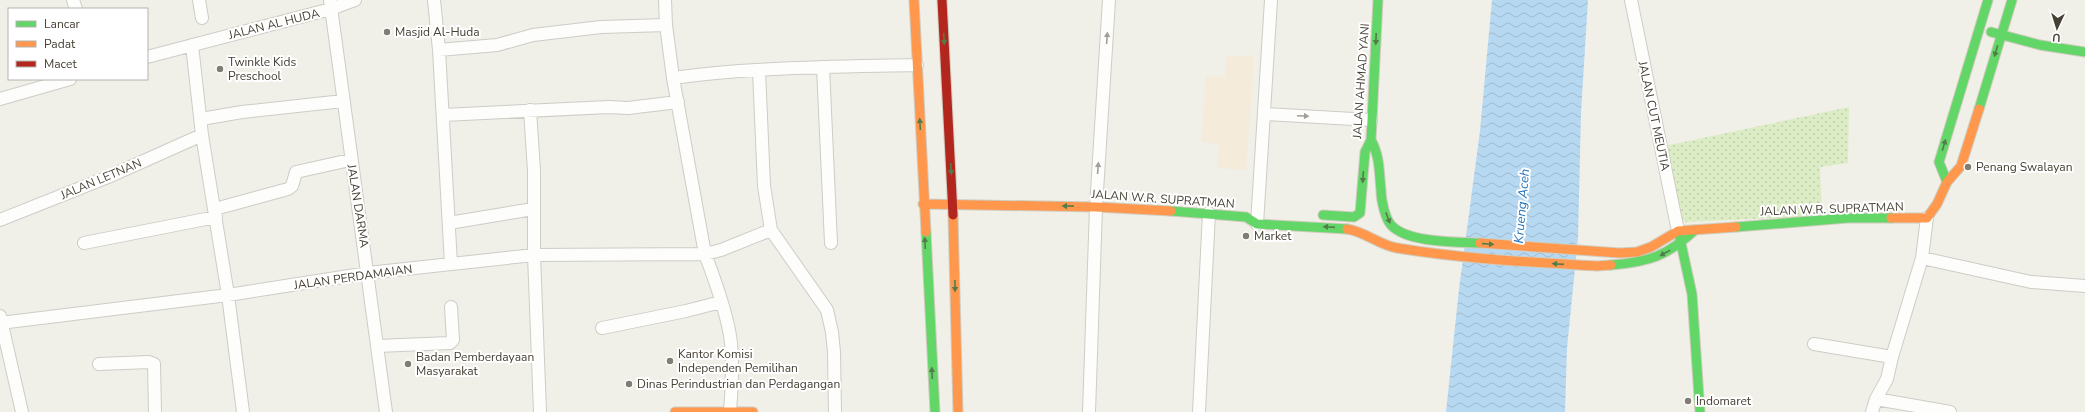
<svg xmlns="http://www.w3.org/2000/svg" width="2085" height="412" font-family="'Nunito Sans',sans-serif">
<defs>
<pattern id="grass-dots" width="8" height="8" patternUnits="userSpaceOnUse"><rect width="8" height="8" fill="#dcedc6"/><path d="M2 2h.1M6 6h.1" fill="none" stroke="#beccab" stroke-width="1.8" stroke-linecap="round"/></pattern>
<pattern id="water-waves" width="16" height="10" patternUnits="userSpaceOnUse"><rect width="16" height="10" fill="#b6d8f1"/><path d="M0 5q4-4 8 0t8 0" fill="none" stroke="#9ebacf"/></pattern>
</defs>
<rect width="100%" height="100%" fill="#f0efe8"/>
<!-- commercial -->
<path fill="#f4ebda" d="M1226,55L1254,57L1246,170L1217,168L1219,144L1201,142L1206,76L1225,77Z"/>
<!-- grass -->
<path fill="url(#grass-dots)" d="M1849,107L1848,163L1820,167L1822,216L1686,222L1678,217L1665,146Z"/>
<!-- water -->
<path fill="url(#water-waves)" d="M1492,0H1588L1581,112L1578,238L1567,348L1565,412H1446L1459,289L1480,131Z"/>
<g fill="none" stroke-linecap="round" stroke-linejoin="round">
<defs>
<path id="street" d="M73,0L76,9
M199,0L202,18
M330,0L386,412
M434,0L439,50L451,264
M665,0L666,25L673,78
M1631,0L1678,231
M192,45L202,135L228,295L243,412
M439,50L497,45L533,35L601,27L666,25
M147,57L331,9L355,0
M823,67L831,243
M759,71L764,186L771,230
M0,99L70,79
M530,110L534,171V255L540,412
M1264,114L1371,120
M443,115L609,107L628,108L678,102
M201,119L242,112L343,101
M215,209L288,189L292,186L296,172L350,160
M0,220L108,177L202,135
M449,223L533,209
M1257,224L1271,0
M84,243L216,217
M1922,258L2031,282L2085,286
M0,316L22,412
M0,323L228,295L368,273L534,255L705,254L721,250L771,230L827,310L832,332L834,352L835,412
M602,328L686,311L721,302
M1814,344L1892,357
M377,346L450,343L453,340L451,307
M99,364L149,362L154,364L155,412
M1876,399L1950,412
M730,411C732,388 733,366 731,343C728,315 715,280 705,254L673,78C753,67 836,67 917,65
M1089,412L1096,207L1109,0
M1199,412L1209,213
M1872,412L1876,399L1887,379L1892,357L1922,258L1927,218"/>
<path id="fast" d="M1991,32L2040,45L2085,52
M1979,109L2012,0
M1371,140C1380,156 1379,172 1381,190C1381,200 1385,218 1391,225C1407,243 1457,242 1480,243
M1947,182L1939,162L1988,0
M1171,211L1246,217L1257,224L1347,229
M1323,215L1354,217L1360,213L1365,152L1371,140L1378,0
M1736,227L1848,218H1891
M926,232L935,412
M1679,234L1692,294L1700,412
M1611,265C1649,262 1667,256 1695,230"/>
<path id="slow" d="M914,0L926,232
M923,204L1096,207L1171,211
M953,215L958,412
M1891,218H1927L1937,204L1947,182L1961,166L1979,109
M1347,229C1366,232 1379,245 1397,248C1463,259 1530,262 1597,266L1611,265
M1480,243L1620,253L1637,252L1651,247L1678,231L1736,227
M675,412H753"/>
<path id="jam" d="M942,0L953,215"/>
</defs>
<!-- street casing -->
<use href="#street" stroke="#ceccc6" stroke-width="14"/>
<!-- fast casing -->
<use href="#fast" stroke="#d0ccbf" stroke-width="11"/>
<!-- slow casing -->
<use href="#slow" stroke="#d0ccbf" stroke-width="11"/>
<!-- jam casing -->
<use href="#jam" stroke="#d0ccbf" stroke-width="11"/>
<!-- street -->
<use href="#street" stroke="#fdfdfc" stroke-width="12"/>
<!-- fast -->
<use href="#fast" stroke="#63d668" stroke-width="9"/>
<!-- slow -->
<use href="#slow" stroke="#ff974d" stroke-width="9"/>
<!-- jam -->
<use href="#jam" stroke="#b3261e" stroke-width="9"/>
</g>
<!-- one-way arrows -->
<defs><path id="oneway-solid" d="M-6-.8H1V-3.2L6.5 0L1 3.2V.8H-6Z"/></defs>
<g fill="#a29e98">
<use href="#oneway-solid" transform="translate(1107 38) rotate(-86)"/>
<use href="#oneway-solid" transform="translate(1303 116) rotate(3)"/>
<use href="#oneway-solid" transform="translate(1098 168) rotate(-86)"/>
</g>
<g fill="#527c49">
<use href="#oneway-solid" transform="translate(944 39) rotate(87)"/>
<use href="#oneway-solid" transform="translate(1376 39) rotate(92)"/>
<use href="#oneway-solid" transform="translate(1996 51) rotate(107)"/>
<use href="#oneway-solid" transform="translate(920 124) rotate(-93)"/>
<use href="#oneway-solid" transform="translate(1944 145) rotate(-73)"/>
<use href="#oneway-solid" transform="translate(951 169) rotate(87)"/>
<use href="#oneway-solid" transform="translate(1363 177) rotate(94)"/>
<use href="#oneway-solid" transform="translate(1068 206) rotate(-179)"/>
<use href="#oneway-solid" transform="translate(1388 218) rotate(69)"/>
<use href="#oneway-solid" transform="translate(1329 227) rotate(-176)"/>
<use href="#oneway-solid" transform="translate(925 243) rotate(-93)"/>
<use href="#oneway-solid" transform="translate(1488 244) rotate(4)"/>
<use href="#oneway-solid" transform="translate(1665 253) rotate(151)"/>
<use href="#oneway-solid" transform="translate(1558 264) rotate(-176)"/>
<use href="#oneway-solid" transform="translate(955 286) rotate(89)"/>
<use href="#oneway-solid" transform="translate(932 373) rotate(-93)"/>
</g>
<!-- markers -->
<g fill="#827d73" stroke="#fff" stroke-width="1.5">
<circle cx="387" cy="32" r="4"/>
<circle cx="220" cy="69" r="4"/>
<circle cx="1968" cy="167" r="4"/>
<circle cx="1246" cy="236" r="4"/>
<circle cx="670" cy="361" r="4"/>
<circle cx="408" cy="364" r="4"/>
<circle cx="629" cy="384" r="4"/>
<circle cx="1688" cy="401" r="4"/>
</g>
<g text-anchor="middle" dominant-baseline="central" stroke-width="4" stroke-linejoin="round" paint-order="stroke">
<!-- street labels -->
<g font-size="12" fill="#474034" stroke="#fff">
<text transform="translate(274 24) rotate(-14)">JALAN AL HUDA</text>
<text transform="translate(1361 81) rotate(-86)">JALAN AHMAD YANI</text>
<text transform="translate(1654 116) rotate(78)">JALAN CUT MEUTIA</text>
<text transform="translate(101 179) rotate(-23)">JALAN LETNAN</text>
<text transform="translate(1163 199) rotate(4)">JALAN W.R. SUPRATMAN</text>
<text transform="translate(358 206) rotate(81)">JALAN DARMA</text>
<text transform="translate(1832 209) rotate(-2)">JALAN W.R. SUPRATMAN</text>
<text transform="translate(353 277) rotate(-8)">JALAN PERDAMAIAN</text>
</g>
<!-- poi labels -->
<g font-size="12" fill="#474034" stroke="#fff" text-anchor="start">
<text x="395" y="32">Masjid Al-Huda</text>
<text x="228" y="62">Twinkle Kids<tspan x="228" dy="14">Preschool</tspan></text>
<text x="1976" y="167">Penang Swalayan</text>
<text x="1254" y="236">Market</text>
<text x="678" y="354">Kantor Komisi<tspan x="678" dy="14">Independen Pemilihan</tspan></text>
<text x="416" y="357">Badan Pemberdayaan<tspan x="416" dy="14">Masyarakat</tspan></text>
<text x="637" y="384">Dinas Perindustrian dan Perdagangan</text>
<text x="1696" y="401">Indomaret</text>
</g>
<!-- water labels -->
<g font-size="13" font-style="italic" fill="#2676ba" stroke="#fff">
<text transform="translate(1522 206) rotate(-85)">Krueng Aceh</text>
</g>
</g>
<!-- legend -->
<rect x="8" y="8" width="140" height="72" fill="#ffffff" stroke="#b5b3ae"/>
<rect x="16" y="21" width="20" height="6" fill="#63d668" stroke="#b5b3ae"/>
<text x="44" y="28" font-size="12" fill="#474034">Lancar</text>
<rect x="16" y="41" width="20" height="6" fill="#ff974d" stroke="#b5b3ae"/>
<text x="44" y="48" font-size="12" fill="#474034">Padat</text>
<rect x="16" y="61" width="20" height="6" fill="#b3261e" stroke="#b5b3ae"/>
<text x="44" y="68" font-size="12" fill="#474034">Macet</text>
<!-- north arrow -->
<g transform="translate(2057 28) rotate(184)" stroke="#ffffff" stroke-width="3" paint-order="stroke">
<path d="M0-3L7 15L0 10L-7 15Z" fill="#474034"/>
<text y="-6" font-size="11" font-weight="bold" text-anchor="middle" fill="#474034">U</text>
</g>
</svg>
